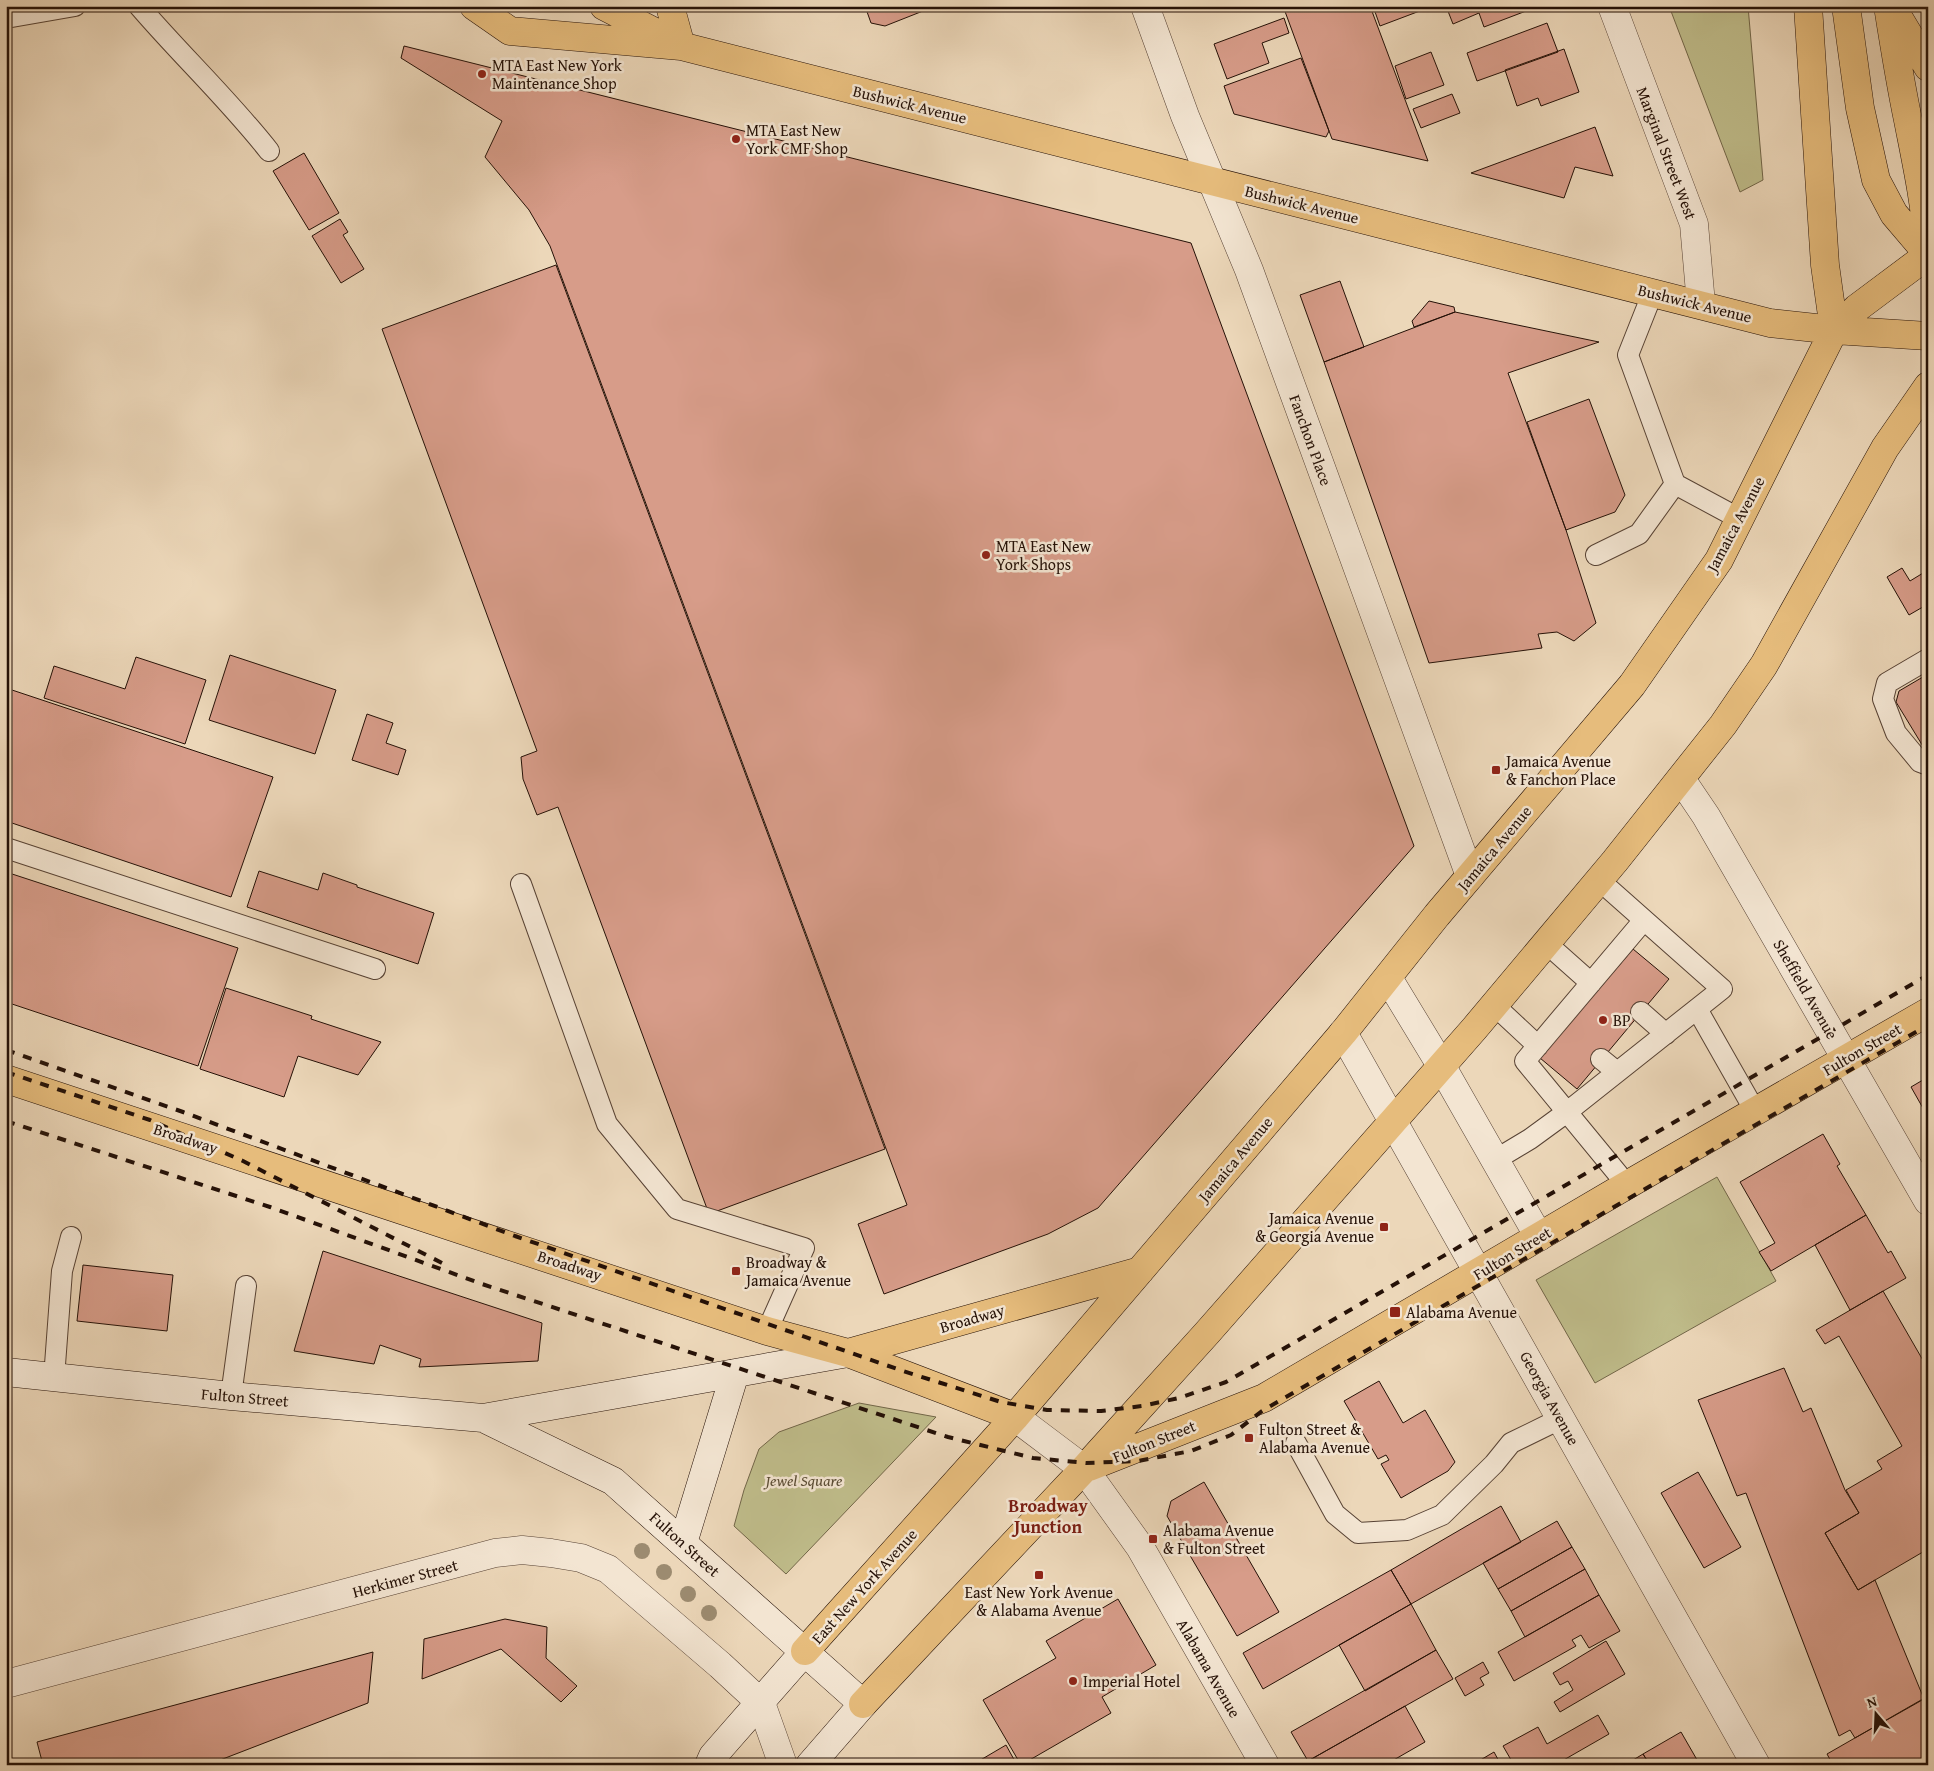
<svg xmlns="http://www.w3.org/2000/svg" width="1934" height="1771" font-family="'Gentium Book Plus',serif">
<rect width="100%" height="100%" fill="#ecd7b9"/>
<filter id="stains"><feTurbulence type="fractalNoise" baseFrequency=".004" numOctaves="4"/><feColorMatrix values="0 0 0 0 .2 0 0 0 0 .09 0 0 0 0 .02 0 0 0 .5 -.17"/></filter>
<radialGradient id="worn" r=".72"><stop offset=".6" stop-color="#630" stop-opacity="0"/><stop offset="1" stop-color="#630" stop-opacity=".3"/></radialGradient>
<!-- green -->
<path fill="#bfbc8a" stroke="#726648" d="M1669,6H1748L1763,180L1740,192Z
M1717,1177L1776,1281L1595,1383L1536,1280Z
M859,1403L936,1417L786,1574L734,1526L744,1490L759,1449L779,1432Z"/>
<!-- building -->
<path fill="#d79c89" stroke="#251107" d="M865,6H921L923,11L885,26L871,23Z
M1283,6H1370L1428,161L1332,139Z
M1373,6H1433L1380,26Z
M1446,6H1533L1534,8L1484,27L1479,13L1453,24Z
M1284,18L1289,33L1262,43L1269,63L1227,79L1214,44Z
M1547,23L1558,52L1477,81L1467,53Z
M404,46L1191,243L1414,846L1098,1208L1048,1234L884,1294L858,1224L907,1205L550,246L529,210L485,157L502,121L401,58Z
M1564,49L1579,92L1541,106L1538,98L1517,106L1505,70Z
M1431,52L1444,85L1406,99L1395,66Z
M1301,58L1329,131L1326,137L1234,114L1224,86Z
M1452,94L1460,113L1421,128L1413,109Z
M1595,127L1613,176L1575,167L1564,198L1471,173Z
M304,153L339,213L309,230L273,171Z
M340,219L348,232L343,235L364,269L341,283L312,236Z
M556,265L885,1149L709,1214L558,807L537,815L523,779L521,757L537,751L382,329Z
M1340,281L1364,347L1324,362L1300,295Z
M1429,301L1454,307L1455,312L1414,327L1412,321Z
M1455,312L1599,342L1508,373L1566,530L1596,623L1574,641L1557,632L1538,634L1542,648L1429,663L1324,362Z
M1589,399L1625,495L1615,512L1566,530L1527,422Z
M1902,568L1910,581L1928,570V604L1909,615L1887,577Z
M230,655L336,690L315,754L209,720Z
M136,657L206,680L185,744L44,698L54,666L125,689Z
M1928,674V750L1924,748L1896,702L1899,691Z
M6,688L273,777L231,897L6,821Z
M367,714L393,723L386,743L406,750L398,775L352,760Z
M259,871L318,890L323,873L357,885V887L434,913L418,964L247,907Z
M6,872L238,948L198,1066L6,1002Z
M1633,949L1669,979L1577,1089L1540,1058Z
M226,988L312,1016L311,1019L381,1042L358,1075L298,1056L284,1097L200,1069Z
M1928,1077V1117L1911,1087Z
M1823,1134L1840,1164L1837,1166L1866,1215L1771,1271L1759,1252L1775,1243L1740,1182Z
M1866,1215L1888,1253L1891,1251L1906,1278L1850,1310L1815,1245Z
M323,1251L542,1323L538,1361L419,1367L421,1359L380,1345L374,1364L294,1351Z
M83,1265L173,1275L167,1331L77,1321Z
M1883,1291L1928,1369V1549L1858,1590L1825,1533L1859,1513L1846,1490L1882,1469L1877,1461L1902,1446L1839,1336L1825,1344L1816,1330Z
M1784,1368L1803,1412L1811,1408L1845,1490L1859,1513L1825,1533L1858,1590L1875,1580L1924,1699L1855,1738L1850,1730L1839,1736L1746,1493L1737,1496L1698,1400Z
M1379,1381L1403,1423L1425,1410L1455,1462L1448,1471L1401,1498L1381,1464L1389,1460L1386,1455L1378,1459L1344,1401Z
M1698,1472L1741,1547L1704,1568L1661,1493Z
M1204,1482L1279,1612L1237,1636L1167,1516L1171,1501Z
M1501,1506L1521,1542L1411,1604L1391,1570Z
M1557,1521L1572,1547L1498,1589L1483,1563Z
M1572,1547L1585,1569L1511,1611L1498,1589Z
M1585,1569L1599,1595L1525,1637L1511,1611Z
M1391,1570L1411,1604L1263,1689L1243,1653Z
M1599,1595L1620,1631L1589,1648L1581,1635L1572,1640L1576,1646L1514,1681L1498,1652Z
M1118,1599L1156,1665L1102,1697L1111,1713L1021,1765L983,1700L1056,1658L1046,1641Z
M1411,1604L1436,1650L1365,1691L1339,1645Z
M505,1619L547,1627L546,1658L577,1686L561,1702L501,1649L422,1679L424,1639Z
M1606,1641L1625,1674L1560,1712L1554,1702L1573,1690L1568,1681L1560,1685L1553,1673Z
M1436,1650L1453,1679L1308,1761L1291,1732Z
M373,1652L368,1703L215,1762L216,1765H43L37,1742Z
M1483,1662L1489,1673L1480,1678L1484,1685L1465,1696L1455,1678Z
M1928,1696V1765H1833L1827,1754Z
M1405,1706L1425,1742L1385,1765H1310L1308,1761Z
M1598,1715L1609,1734L1555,1765H1514L1503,1746L1538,1727L1547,1744Z
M1681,1732L1700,1765H1650L1643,1754Z
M1006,1745L1017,1765H972Z
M1494,1752L1501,1765H1472Z
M1643,1754L1650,1765H1625Z"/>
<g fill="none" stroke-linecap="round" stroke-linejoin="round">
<defs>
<path id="lane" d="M139,6C181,55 229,100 269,151
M6,18L75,6
M1653,292L1628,355L1675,484L1740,519
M1596,555L1639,534L1675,484
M1928,659L1887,683L1883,699L1896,733L1920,762L1928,765
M6,848L375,969
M521,884L607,1124L677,1209L804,1248L767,1331
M1546,943L1591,983
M1494,1005L1538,1046
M1697,1009L1755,1111
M1641,1012L1666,1034
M1601,1059L1617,1072
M1495,1160L1530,1139L1567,1112L1722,989L1599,880
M1627,1185L1525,1061L1644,920
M54,1378L62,1271L71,1237
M231,1396L246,1286
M1296,1443L1335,1514L1358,1533L1407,1530L1442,1515L1494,1464L1511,1443L1562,1418"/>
<path id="street" d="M1145,6L1185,116L1249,270L1470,876
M1612,6L1694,224L1701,304
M1681,779L1706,816L1928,1201
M1388,978L1442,1067L1539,1237
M1343,1033L1756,1765
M1015,1417L1084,1469L1140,1547L1265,1765
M6,1684L495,1553L522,1550L551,1553L581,1558L608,1569L720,1665L761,1703L783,1765"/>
<path id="secondary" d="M6,1372L231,1396L483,1418L848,1353
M483,1418L613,1481L863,1704L810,1765
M683,1543L735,1373
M709,1765L713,1756L805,1651"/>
<path id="primary" d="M474,6L510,31L681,46L1770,323L1834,330L1928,336
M604,6L668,39
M670,6L681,46
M6,1079L767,1331L848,1353L1015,1417
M848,1353L1140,1271
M1089,1467L1264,1398L1627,1185L1928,1012
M805,1651L1015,1417L1343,1033L1437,915L1632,685L1719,560L1834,330L1857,308L1928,255
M863,1704L1084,1469L1207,1333L1474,1029L1615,861L1723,725L1764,665L1885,448L1928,386"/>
<path id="highway" d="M1808,6L1825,265L1834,330
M1846,6L1860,108L1876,180L1894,214L1928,254
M1888,6C1894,44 1900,82 1908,120C1916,161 1925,202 1928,245
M1895,12L1928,67"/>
</defs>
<!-- lane casing -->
<use href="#lane" stroke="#574234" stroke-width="22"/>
<!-- street casing -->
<use href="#street" stroke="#574234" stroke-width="29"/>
<!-- secondary casing -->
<use href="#secondary" stroke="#251107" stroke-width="29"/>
<!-- primary casing -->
<use href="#primary" stroke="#251107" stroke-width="29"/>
<!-- highway casing -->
<use href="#highway" stroke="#251107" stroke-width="29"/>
<!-- lane -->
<use href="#lane" stroke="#f3e5d2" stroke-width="20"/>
<!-- street -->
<use href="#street" stroke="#f3e5d2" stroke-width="28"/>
<!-- secondary -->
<use href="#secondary" stroke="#f3e5d2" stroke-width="28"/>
<!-- primary -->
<use href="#primary" stroke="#e6bc7c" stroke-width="28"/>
<!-- highway -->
<use href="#highway" stroke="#e6bc7c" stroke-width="28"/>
<!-- rail -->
<path stroke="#251107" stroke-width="4" stroke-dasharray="9 9" stroke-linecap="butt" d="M6,1050L183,1112L515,1236L903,1371L1001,1402L1047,1410L1101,1411L1142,1406L1179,1398L1226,1382L1928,975
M6,1072L150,1120L243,1161L442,1263
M6,1121L270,1207L482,1284L948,1437L1033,1458L1086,1463L1138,1461L1191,1451L1231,1435L1262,1411L1928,1025"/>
</g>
<!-- trees -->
<g fill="#9c8b70">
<circle cx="642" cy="1551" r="8"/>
<circle cx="664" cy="1572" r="8"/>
<circle cx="688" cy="1594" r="8"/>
<circle cx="709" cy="1613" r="8"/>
</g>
<!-- markers -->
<g fill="#8f2418" stroke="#f3e5d2" stroke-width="2">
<circle cx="482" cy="74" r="5"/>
<circle cx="736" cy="139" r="5"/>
<circle cx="986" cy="555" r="5"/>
<rect x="1491" y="765" width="10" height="10" rx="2.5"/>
<circle cx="1603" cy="1020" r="5"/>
<rect x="1379" y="1222" width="10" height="10" rx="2.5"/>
<rect x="731" y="1266" width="10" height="10" rx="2.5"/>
<rect x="1389" y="1306" width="12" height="12" rx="2.5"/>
<rect x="1244" y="1433" width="10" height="10" rx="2.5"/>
<rect x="1148" y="1534" width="10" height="10" rx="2.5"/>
<rect x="1034" y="1570" width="10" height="10" rx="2.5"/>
<circle cx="1073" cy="1681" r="5"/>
</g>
<g text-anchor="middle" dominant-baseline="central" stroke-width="5" stroke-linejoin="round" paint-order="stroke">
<!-- poi labels -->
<g font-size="16" fill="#251107" stroke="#f3e5d2" text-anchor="start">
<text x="492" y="65">MTA East New York<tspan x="492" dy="18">Maintenance Shop</tspan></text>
<text x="746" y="130">MTA East New<tspan x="746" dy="18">York CMF Shop</tspan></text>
<text x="996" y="546">MTA East New<tspan x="996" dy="18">York Shops</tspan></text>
<text x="1506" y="761">Jamaica Avenue<tspan x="1506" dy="18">&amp; Fanchon Place</tspan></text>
<text x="1613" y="1020">BP</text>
<text x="1374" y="1218" text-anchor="end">Jamaica Avenue<tspan x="1374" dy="18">&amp; Georgia Avenue</tspan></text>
<text x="746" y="1262">Broadway &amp;<tspan x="746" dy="18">Jamaica Avenue</tspan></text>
<text x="1406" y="1312">Alabama Avenue</text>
<text x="1259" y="1429">Fulton Street &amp;<tspan x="1259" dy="18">Alabama Avenue</tspan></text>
<text x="1163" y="1530">Alabama Avenue<tspan x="1163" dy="18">&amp; Fulton Street</tspan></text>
<text x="1039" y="1592" text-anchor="middle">East New York Avenue<tspan x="1039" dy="18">&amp; Alabama Avenue</tspan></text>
<text x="1083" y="1681">Imperial Hotel</text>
</g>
<!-- street labels -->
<g font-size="16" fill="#251107" stroke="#f3e5d2">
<text transform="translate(910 104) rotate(14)">Bushwick Avenue</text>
<text transform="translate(1667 153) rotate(69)">Marginal Street West</text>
<text transform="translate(1302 204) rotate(14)">Bushwick Avenue</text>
<text transform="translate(1695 303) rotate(14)">Bushwick Avenue</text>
<text transform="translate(1311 440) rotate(70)">Fanchon Place</text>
<text transform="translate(1735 524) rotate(-62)">Jamaica Avenue</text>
<text transform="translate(1494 848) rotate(-50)">Jamaica Avenue</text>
<text transform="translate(1806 989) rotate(60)">Sheffield Avenue</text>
<text transform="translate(1862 1049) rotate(-30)">Fulton Street</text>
<text transform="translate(186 1138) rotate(18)">Broadway</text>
<text transform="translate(1235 1159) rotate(-50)">Jamaica Avenue</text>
<text transform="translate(1512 1253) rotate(-31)">Fulton Street</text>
<text transform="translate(570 1265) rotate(18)">Broadway</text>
<text transform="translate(972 1318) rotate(-16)">Broadway</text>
<text transform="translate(245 1397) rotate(5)">Fulton Street</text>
<text transform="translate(1550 1398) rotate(61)">Georgia Avenue</text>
<text transform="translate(1154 1441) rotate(-22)">Fulton Street</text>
<text transform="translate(685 1544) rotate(42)">Fulton Street</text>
<text transform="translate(405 1578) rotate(-15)">Herkimer Street</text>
<text transform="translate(864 1586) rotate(-48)">East New York Avenue</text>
<text transform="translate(1209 1668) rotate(60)">Alabama Avenue</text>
</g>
<!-- park labels -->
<g font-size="16" font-style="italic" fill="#5b4d35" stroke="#f3e5d2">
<text x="804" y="1480">Jewel Square</text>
</g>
<!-- neighbourhood labels -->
<g font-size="18" font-weight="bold" fill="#7a1f14" stroke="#f3e5d2">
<text x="1048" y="1505">Broadway<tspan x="1048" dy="21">Junction</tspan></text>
</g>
</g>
<!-- margin -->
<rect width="1934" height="1771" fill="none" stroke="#ecd7b9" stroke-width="25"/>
<rect x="8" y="8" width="1919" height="1756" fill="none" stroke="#251107" stroke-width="2.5"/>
<rect x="12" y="12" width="1909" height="1746" fill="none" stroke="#251107"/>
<!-- north arrow -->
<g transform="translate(1876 1714) rotate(341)" stroke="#f3e5d2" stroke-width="4" paint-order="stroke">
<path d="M0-4L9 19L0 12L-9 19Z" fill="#251107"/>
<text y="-8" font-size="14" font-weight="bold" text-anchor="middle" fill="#251107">N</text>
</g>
<rect width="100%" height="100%" filter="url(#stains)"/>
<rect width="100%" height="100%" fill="url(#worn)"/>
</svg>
